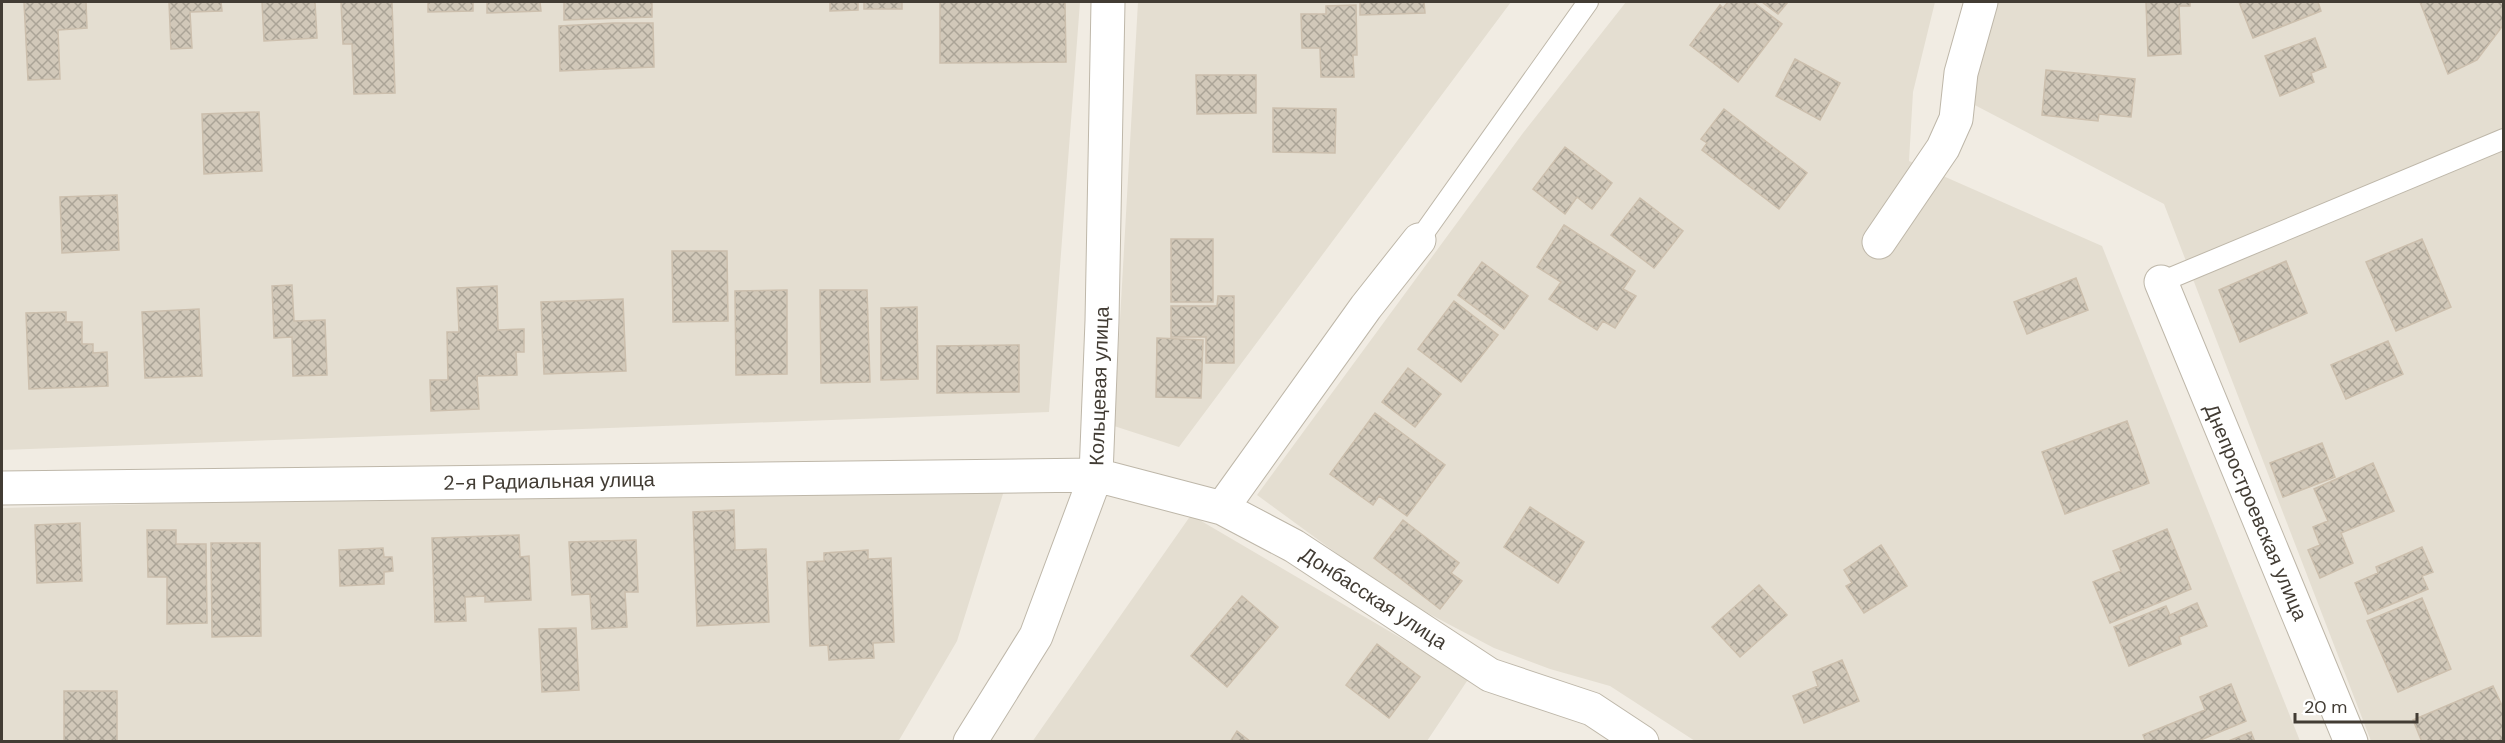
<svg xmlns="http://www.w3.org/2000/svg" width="2505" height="743" font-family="'DM Sans',sans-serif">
<defs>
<pattern id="building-cross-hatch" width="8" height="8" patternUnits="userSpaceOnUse" patternTransform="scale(1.5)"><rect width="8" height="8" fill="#d1c8b9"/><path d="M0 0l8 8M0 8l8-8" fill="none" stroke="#aba497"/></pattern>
</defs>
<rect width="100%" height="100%" fill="#f1ece3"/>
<!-- residential -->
<path fill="#e4ded1" d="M2,2H1080L1049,412L2,450Z
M1138,2H1511L1179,447L1114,426Z
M1626,2H1935L1913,92L1909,161L2102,246L2300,741H1695L1610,686L1550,669L1494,648L1395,596L1257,495L1523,133Z
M1987,2H2503V741H2371L2164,204L1967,101Z
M1007,481L957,641L898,742L2,741V508Z
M1191,515L1469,678L1427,741L1032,742Z"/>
<!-- building -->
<path fill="url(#building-cross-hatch)" stroke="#ccbfad" stroke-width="1.5" d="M24,2H86L87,28L58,30L60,79L28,80Z
M169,2H221L222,11L190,12L192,48L171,49Z
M262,2H315L317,38L264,41Z
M341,2H392L395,93L354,94L352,44H343Z
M428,2H473V11L428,12Z
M487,2H540L541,11L487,13Z
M564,2H652V17L564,20Z
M830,2H858V10L830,11Z
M864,2H902V9H864Z
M940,2H1065L1066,62L940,63Z
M1360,2H1424L1425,13L1360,15Z
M1728,2H1753L1782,24L1738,82L1690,45L1720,5L1723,8Z
M1762,2H1788L1778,14Z
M2146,2H2190V6H2179L2181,54L2148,56Z
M2239,2H2318L2321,11L2253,38Z
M2420,2H2504V24L2477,60L2448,74Z
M1356,5L1357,55H1353L1354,77H1321L1320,48H1302L1301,14H1326V6Z
M614,23H653L654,67L560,71L559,26Z
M2315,38L2326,67L2311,73L2314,82L2280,96L2265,56Z
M1795,59L1840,83L1820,120L1776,96Z
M2046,70L2135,79L2131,117L2099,114L2098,121L2042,115Z
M1196,75H1256V113L1197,114Z
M1273,108L1336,109L1335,153L1273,152Z
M1724,109L1807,173L1779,209L1702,150L1707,143L1701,139Z
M259,112L262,171L204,174L202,114Z
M1565,147L1612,183L1592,209L1577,197L1565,214L1533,189Z
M117,195L119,250L62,253L60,197Z
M1640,198L1683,231L1654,268L1611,235Z
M1564,225L1635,271L1623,289L1636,296L1615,328L1603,321L1597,330L1549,299L1561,282L1537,267Z
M1171,239H1213V302H1171Z
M2422,239L2451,307L2396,331L2366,262Z
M672,251H727L728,321L673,322Z
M2286,261L2307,313L2240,342L2219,290Z
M1482,262L1528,296L1504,329L1458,295Z
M2076,278L2088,310L2027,334L2014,302Z
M292,285L294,321L325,320L327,375L293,376L292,337L274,338L272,286Z
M497,286L498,330L524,329V352H516L517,375L477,376L479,409L431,411L430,380H448L447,332H459L457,288Z
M787,290V374L736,375L735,291Z
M820,290H867L870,382L821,383Z
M1218,296H1234V363H1206V337H1171V306H1217Z
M623,299L626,371L544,374L541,302Z
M1454,301L1498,335L1461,382L1418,349Z
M917,307L918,379L881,380V308Z
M199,309L202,376L145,378L142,312Z
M66,312V322H82V344H93V353L107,352L108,386L29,389L26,313Z
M1157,338L1203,340L1201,398L1156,397Z
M2388,341L2403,374L2346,399L2331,365Z
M1019,345V392L937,393V346Z
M1408,368L1441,394L1415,427L1382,402Z
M1375,413L1445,465L1407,516L1379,496L1373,505L1330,474Z
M2127,421L2149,483L2065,514L2042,452Z
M2322,443L2335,477L2283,497L2270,463Z
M2373,463L2394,511L2341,533L2353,563L2320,578L2308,550L2320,545L2313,527L2328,521L2314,489Z
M1530,507L1584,542L1558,583L1504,547Z
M734,510L735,550L766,549L769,622L697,626L693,512Z
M1403,520L1459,563L1451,573L1462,581L1440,609L1374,558Z
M80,523L82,581L37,583L35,525Z
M2167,529L2191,589L2110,623L2093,582L2121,571L2113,551Z
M147,530H176V544H206L207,623L167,624V577H148Z
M519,535L520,557L529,556L531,600L485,602V596L465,597L466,621L435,622L432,538Z
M636,540L638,592H625L627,627L592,629L590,594L572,595L569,542Z
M211,543H260L261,636L212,637Z
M1881,545L1907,586L1864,613L1846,586L1852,583L1844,570Z
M2422,547L2433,572L2422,576L2428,589L2368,614L2355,583L2378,573L2376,567Z
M383,548L384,557H392L393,571L384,572V584L340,586L339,550Z
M868,550V559L891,558L894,642L873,643L874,658L829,660L828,645L810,646L807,562L824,561V553Z
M1759,585L1787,615L1740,657L1712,627Z
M1242,596L1278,627L1227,687L1191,656Z
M2422,598L2451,669L2398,692L2367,621Z
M2197,603L2207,626L2179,637L2181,644L2129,666L2114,627L2166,606L2170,615Z
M576,628L579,690L542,692L539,629Z
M1377,644L1420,677L1389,718L1346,685Z
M1842,660L1859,701L1804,723L1793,696L1818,686L1813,672Z
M2231,684L2246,721L2196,742H2146L2143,735L2205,710L2200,697Z
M2493,686L2504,710V742H2422L2413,720Z
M64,691H117V742H64Z
M1237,731L1251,742H1230Z
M2251,732L2255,742H2226Z"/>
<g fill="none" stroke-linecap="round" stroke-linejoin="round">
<defs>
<path id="service" d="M1419,240L1588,2
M2161,282L2504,139"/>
<path id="minor" d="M1879,242L1943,148L1956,119L1961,73L1981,2
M2161,282L2351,742
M2,488L1096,475L1222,508L1294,546L1490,675L1592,709L1642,742
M1222,508L1366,307L1419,240
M970,742L1036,636L1096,475L1102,321L1108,2"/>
</defs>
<!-- service casing -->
<use href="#service" stroke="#beb7a9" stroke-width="22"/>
<!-- minor casing -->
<use href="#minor" stroke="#beb7a9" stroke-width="35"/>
<!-- service -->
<use href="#service" stroke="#fff" stroke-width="20"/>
<!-- minor -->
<use href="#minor" stroke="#fff" stroke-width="33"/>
</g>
<g text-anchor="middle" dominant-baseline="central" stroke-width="4.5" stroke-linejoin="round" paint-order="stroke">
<!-- street labels -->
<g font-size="20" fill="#423c34" stroke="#fff">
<text transform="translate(1099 386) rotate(-88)">Кольцевая улица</text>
<text transform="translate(549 481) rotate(-1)">2-я Радиальная улица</text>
<text transform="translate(2256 512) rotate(67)">Днепростроевская улица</text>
<text transform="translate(1374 598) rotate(33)">Донбасская улица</text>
</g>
</g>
<!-- border -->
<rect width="2505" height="743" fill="none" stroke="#423c34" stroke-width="6"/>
<!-- scale -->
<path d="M2295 713v9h122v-9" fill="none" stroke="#423c34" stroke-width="3"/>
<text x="2304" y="713" font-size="18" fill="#423c34" stroke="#ffffff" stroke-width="4.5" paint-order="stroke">20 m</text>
</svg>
